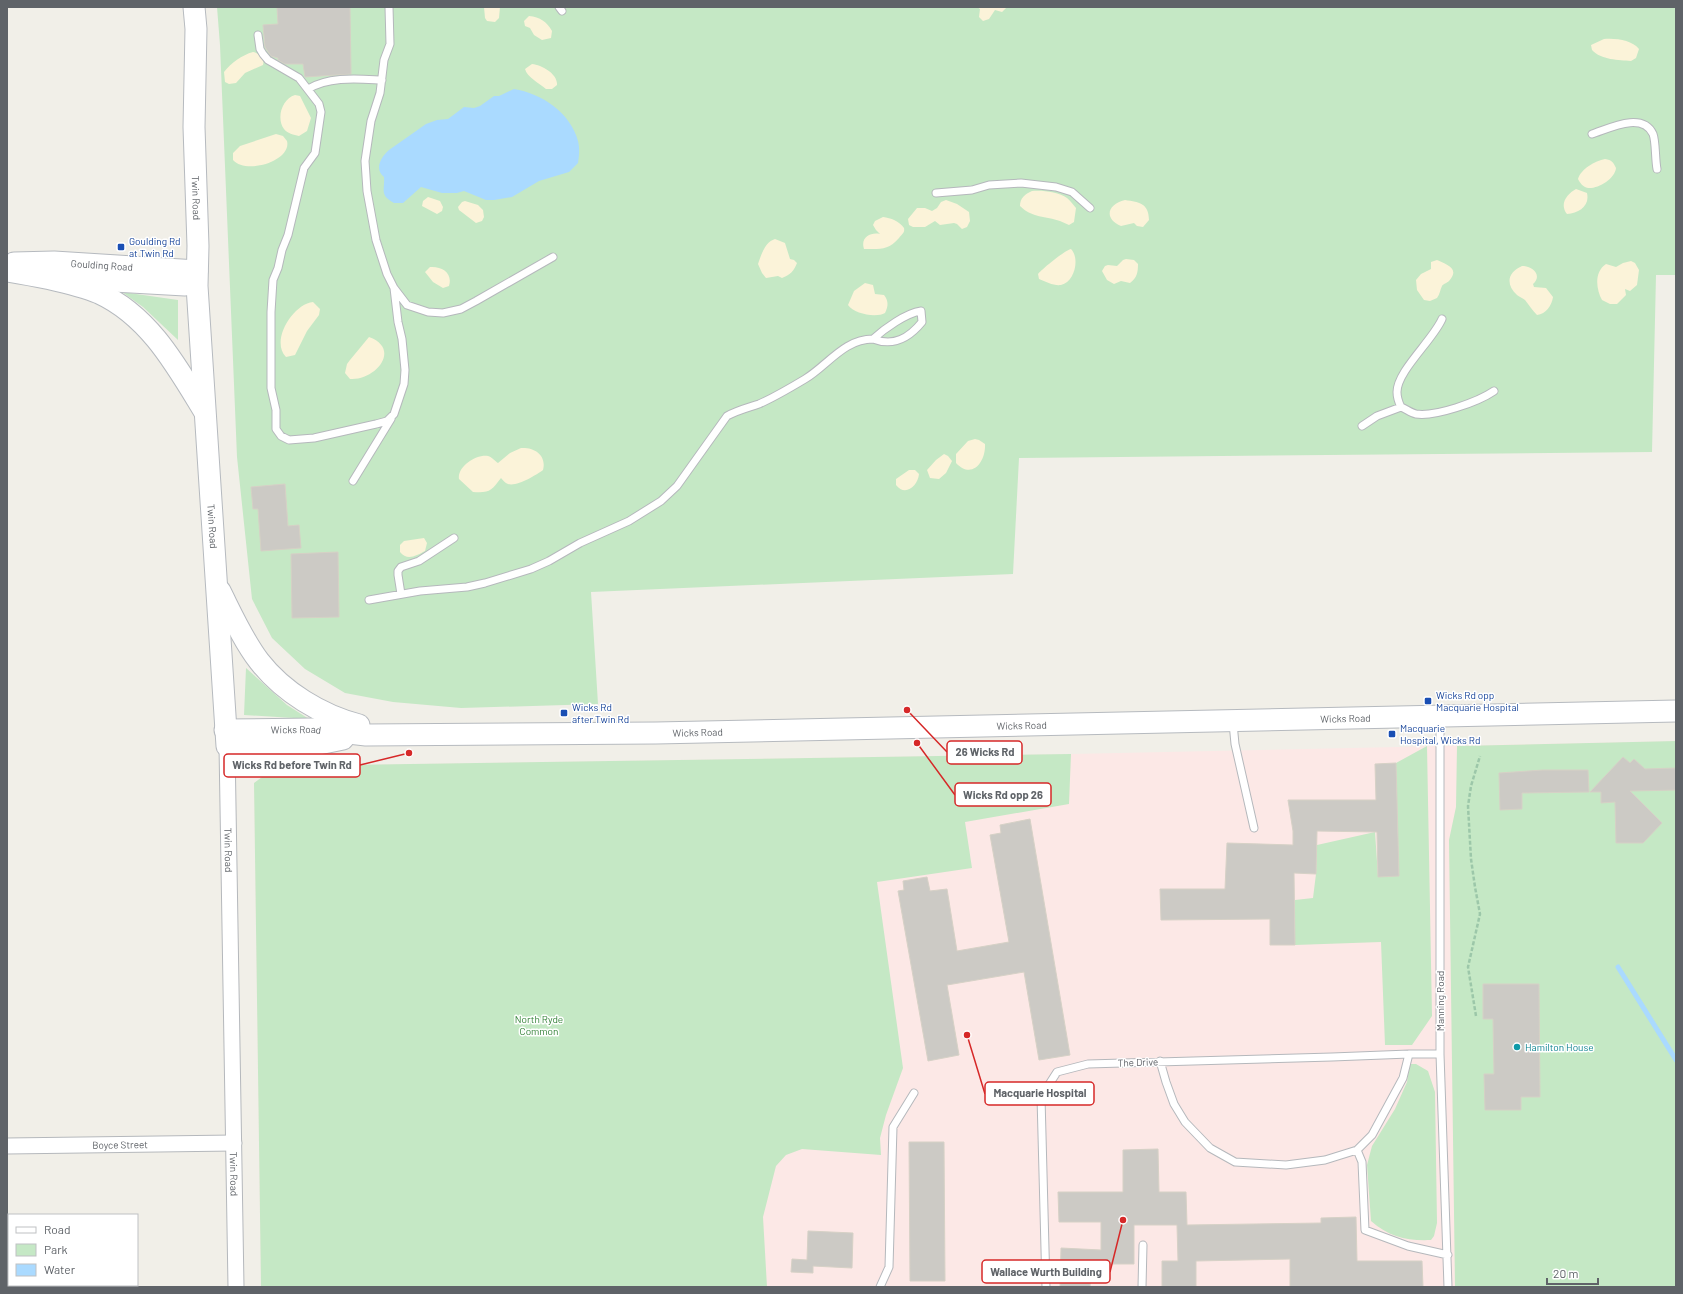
<svg xmlns="http://www.w3.org/2000/svg" width="1683" height="1294" font-family="Barlow,sans-serif">
<rect width="100%" height="100%" fill="#f1efe8"/>
<!-- medical -->
<path fill="#fce8e6" d="M1676,741V1287H261L254,783L277,766L1071,754Z"/>
<!-- green -->
<path fill="#c5e8c5" d="M217,7H1676V275H1656L1652,452L1019,458L1013,574L591,592L598,704L461,708L393,702L345,693L305,669L272,638L252,599L237,457L220,45Z
M122,292L178,300V340L143,307Z
M246,668L287,705L309,719L244,715Z
M1676,741V1287H1455L1449,840L1456,807L1457,746Z
M1427,746L1432,1016L1412,1045H1385L1381,942L1295,945V900L1313,898L1316,874L1317,845L1375,832L1378,876H1399L1396,763Z
M1071,754L1069,804L965,822L972,868L877,882L903,1068L886,1115L880,1138L881,1155L802,1149L786,1155L776,1166L763,1217L767,1287H261L254,783L277,766Z
M1411,1064H1416L1428,1071L1435,1092L1437,1223L1434,1236L1431,1240C1407,1241 1389,1237 1371,1221L1367,1165L1372,1146L1395,1109L1407,1082L1409,1068Z"/>
<!-- sand -->
<path fill="#fbf3d9" d="M484,7H500L499,18L495,22L487,21L485,18Z
M977,7H1007L1002,12L995,10L989,19L983,21L979,17L980,9Z
M529,16C540,17 547,22 552,31L551,38L542,40L534,35L530,28L525,26L524,21Z
M1604,39C1616,38 1632,40 1639,49L1636,58L1631,61C1619,60 1601,60 1592,50L1591,45Z
M253,52C259,53 265,59 263,65L245,73L236,83L229,84L225,82L224,72C231,63 242,55 253,52Z
M532,64C542,65 558,74 557,85L552,89H546C539,83 527,77 525,69Z
M295,95L300,96L311,118L307,131L299,136C294,135 287,133 284,129C276,118 282,99 295,95Z
M276,134L283,136L287,141C292,161 246,175 233,160V153L240,146Z
M1605,159C1612,160 1613,162 1616,168C1615,179 1598,189 1588,188C1583,187 1580,183 1578,179C1581,169 1595,161 1605,159Z
M1576,189L1587,193C1590,206 1579,213 1567,214C1559,204 1567,194 1576,189Z
M1032,191C1042,190 1059,192 1067,198C1071,201 1073,205 1076,208L1074,222L1069,225C1066,224 1063,222 1060,221C1046,216 1032,218 1020,206C1020,198 1025,194 1032,191Z
M428,197L440,201L443,207L442,211L437,214L422,206L423,201Z
M946,200L957,204L969,212L970,221L967,227L962,229L957,224L954,223L940,225L935,221L925,227H913L909,225L908,219L917,208H925L932,211L937,208L941,202Z
M1125,200C1140,202 1149,204 1149,220L1143,227L1137,226L1134,223L1121,226C1103,218 1108,204 1125,200Z
M465,201L478,205L483,210L484,217L482,221L476,223L459,210L458,207L462,202Z
M883,217C891,218 899,221 904,228C905,233 902,234 899,238C888,251 878,249 864,249C860,237 871,232 880,234L876,230L873,225L875,221Z
M775,239L785,243L790,259L794,260L797,263C794,271 790,275 782,278L778,276L766,278L762,273L758,264C761,255 765,242 775,239Z
M1071,249C1080,258 1075,282 1061,285C1054,286 1046,282 1039,279L1038,274C1041,270 1065,250 1071,249Z
M1126,259L1134,260L1138,264C1138,272 1137,278 1130,283L1121,281L1114,284L1107,280L1102,271L1105,266L1108,265L1117,266L1123,260Z
M1437,260C1445,264 1461,268 1449,281C1447,283 1443,284 1442,286C1440,290 1440,294 1437,298L1430,301L1424,300L1417,290L1416,280L1421,274L1431,269V262Z
M1631,261L1635,263L1639,270L1637,285L1630,291L1625,289L1626,295L1617,304H1610L1602,300C1596,289 1594,272 1606,264L1616,267L1623,263Z
M1522,266C1532,266 1543,275 1533,284L1534,287L1546,288L1553,297C1552,305 1546,314 1537,315C1532,310 1529,305 1525,300C1523,298 1519,297 1517,295C1505,284 1508,272 1522,266Z
M430,267C442,266 453,273 449,286L443,288L433,282L425,272Z
M865,283L873,285L875,294L884,295C889,301 888,307 885,313C876,318 854,314 848,305L854,291Z
M313,302L320,309L319,315L307,331L295,355L286,357C270,341 293,304 313,302Z
M369,337C402,349 375,381 350,379L345,373L347,364L350,360Z
M975,439L979,440L985,444C986,462 972,480 956,463V454L968,441Z
M521,448C534,447 547,455 543,470C536,475 517,487 508,484C505,483 503,480 501,478C491,491 490,493 473,492L459,479C457,467 476,454 488,456C492,457 495,461 498,463L510,453Z
M944,454L948,456L952,461L946,473L939,479L930,478L927,470L936,460Z
M909,470H915L919,474C918,486 905,497 896,485V479Z
M424,538L427,543L425,551C416,556 407,561 400,552V545L404,541Z"/>
<!-- water -->
<path fill="#aadaff" d="M514,89C541,93 571,113 578,141C580,149 579,156 578,163L569,172L539,181L512,197L494,200H486L464,191L457,193H442L421,187L403,203H394C379,195 385,190 384,177C374,169 381,157 389,150L426,124L437,120L448,119L464,107L474,108L480,106L494,96H499Z"/>
<g fill="none" stroke-linecap="round" stroke-linejoin="round">
<!-- stream -->
<path stroke="#aadaff" stroke-width="5" d="M1618,967L1676,1060"/>
</g>
<!-- building -->
<path fill="#cccac5" stroke="#d6d1c6" d="M277,7H350L351,74L305,77L303,64H285L278,60V58L271,56L265,47L263,25L278,24Z
M285,484L288,526L299,525L301,548L261,551L258,509H253L251,487Z
M338,552L339,617L292,618L291,554Z
M1623,757L1630,763L1634,759L1645,769L1676,768V790L1630,791L1662,823L1643,843H1616L1615,802L1601,803V792H1590Z
M1396,763L1399,876L1378,877L1377,832L1317,831L1316,874L1294,873L1295,945H1270V919L1161,920L1160,889H1225L1227,843L1293,845V831L1288,800H1376L1375,764Z
M1543,770H1588L1589,792L1522,793V809L1500,810L1499,773Z
M1030,819L1070,1055L1039,1060L1024,972L947,985L959,1055L928,1061L898,891L904,890L903,881L927,877L930,891L947,889L957,951L1009,942L990,835L1001,833L1000,825Z
M1483,984H1539L1540,1097H1521V1110H1485L1484,1074H1494L1493,1019H1483Z
M909,1142H944L945,1281H910Z
M1158,1149L1159,1192H1186L1187,1225L1321,1223V1218L1356,1217L1357,1261H1422L1423,1287H1290V1259L1196,1261V1287H1162V1261H1178L1177,1225H1134V1264H1091L1090,1287H1060L1061,1248L1101,1250V1222H1059L1058,1192H1123V1150Z
M808,1231L853,1233L852,1268L813,1266V1273L791,1272L792,1259L807,1260Z"/>
<g fill="none" stroke-linecap="round" stroke-linejoin="round">
<defs>
<path id="lane" d="M389,7L390,44L384,60L380,93L371,121L365,161L367,191L376,240L387,274L394,288L407,305L428,312L443,313L461,309L476,301L553,257
M559,7L562,11
M258,35L260,49L263,54L268,60L299,78L319,104L321,112L315,153L304,168L288,235L282,250L278,268L273,280L271,312V388L276,410V429L281,436L289,440L314,438L376,424L387,421L394,414L404,384L405,370L402,339L398,322L394,288
M308,89C330,76 358,79 382,80
M1592,134C1608,129 1642,111 1653,134C1656,142 1655,159 1657,169
M936,193L972,190L989,185L1021,183L1056,187L1072,192L1090,208
M921,311L922,322C909,338 894,347 873,339C884,329 906,313 921,311Z
M1442,319C1433,340 1397,371 1397,392C1397,398 1399,403 1401,407C1406,409 1411,413 1416,414C1435,417 1478,402 1494,391
M1362,426L1377,416L1401,407
M353,481L391,419
M401,594L398,575V571L401,567L419,561L454,538
M369,600L420,591L467,587L485,583L531,569L549,561L580,543L629,521L661,501L677,486L727,416C738,410 747,408 759,404C775,397 790,388 805,379C828,365 844,339 873,339
M1440,718V1054L1448,1287
M1233,723L1235,744L1254,828
M1160,1061L1166,1082L1174,1104L1185,1122L1210,1148L1235,1162L1286,1165L1325,1160L1357,1150L1372,1135L1403,1078L1409,1054
M1357,1150L1362,1162L1365,1230L1408,1246L1448,1255
M880,1287L889,1267L893,1127L914,1093
M1046,1287L1041,1097L1057,1072L1088,1064L1332,1057L1409,1054H1440
M1142,1287L1143,1245"/>
<g id="street">
<path id="s1" d="M227,746L236,1287"/>
<path id="s2" d="M7,1146L234,1143"/>
</g>
<g id="secondary">
<path id="s3" d="M194,7L196,29L194,127L198,246L197,286L227,746L314,745L343,739"/>
<path id="s4" d="M14,263L54,262L197,271"/>
<path d="M7,271C31,275 55,279 78,286C85,288 92,290 99,293C149,316 176,365 204,411"/>
<path d="M78,279L185,285"/>
<path d="M220,591C232,615 243,640 259,661C283,692 321,715 359,725"/>
<path id="s5" d="M225,730L314,729L366,735L656,733L1676,711"/>
</g>
</defs>
<!-- lane casing -->
<use href="#lane" stroke="#b5b8bc" stroke-width="9"/>
<!-- street casing -->
<use href="#street" stroke="#b5b8bc" stroke-width="17"/>
<!-- secondary casing -->
<use href="#secondary" stroke="#b6babf" stroke-width="23"/>
<!-- path -->
<path stroke="#9cc7a9" stroke-width="2.5" stroke-dasharray="4 2" stroke-linecap="butt" d="M1476,1016L1468,967L1480,914L1475,887L1471,859L1468,806L1471,786L1480,756"/>
<!-- lane -->
<use href="#lane" stroke="#fff" stroke-width="7"/>
<!-- street -->
<use href="#street" stroke="#fff" stroke-width="15"/>
<!-- secondary -->
<use href="#secondary" stroke="#fff" stroke-width="21"/>
</g>
<!-- markers -->
<g fill="#1a4fb4" stroke="#fff" stroke-width="1.5">
<rect x="117" y="243" width="8" height="8" rx="2"/>
<rect x="1424" y="697" width="8" height="8" rx="2"/>
<rect x="560" y="709" width="8" height="8" rx="2"/>
<rect x="1388" y="730" width="8" height="8" rx="2"/>
</g>
<circle fill="#0f9aa8" stroke="#fff" stroke-width="1.5" cx="1517" cy="1047" r="4"/>
<g text-anchor="middle" dominant-baseline="central" stroke-width="3" stroke-linejoin="round" paint-order="stroke">
<!-- street labels -->
<g font-size="10" fill="#5f6368" stroke="#fff">
<text stroke="none"><textPath href="#s3" startOffset="191">Twin Road</textPath></text>
<text stroke="none"><textPath href="#s4" startOffset="88">Goulding Road</textPath></text>
<text stroke="none"><textPath href="#s3" startOffset="520">Twin Road</textPath></text>
<text stroke="none"><textPath href="#s5" startOffset="1121">Wicks Road</textPath></text>
<text stroke="none"><textPath href="#s5" startOffset="797">Wicks Road</textPath></text>
<text stroke="none"><textPath href="#s5" startOffset="71">Wicks Road</textPath></text>
<text stroke="none"><textPath href="#s5" startOffset="473">Wicks Road</textPath></text>
<text stroke="none"><textPath href="#s1" startOffset="104">Twin Road</textPath></text>
<text transform="translate(1440 1001) rotate(-90)">Manning Road</text>
<text transform="translate(1138 1062) rotate(-2)">The Drive</text>
<text stroke="none"><textPath href="#s2" startOffset="113">Boyce Street</textPath></text>
<text stroke="none"><textPath href="#s1" startOffset="428">Twin Road</textPath></text>
</g>
<!-- transit labels -->
<g font-size="10" fill="#164399" stroke="#fff" text-anchor="start">
<text x="129" y="241">Goulding Rd<tspan x="129" dy="12">at Twin Rd</tspan></text>
<text x="1436" y="695">Wicks Rd opp<tspan x="1436" dy="12">Macquarie Hospital</tspan></text>
<text x="572" y="707">Wicks Rd<tspan x="572" dy="12">after Twin Rd</tspan></text>
<text x="1400" y="728">Macquarie<tspan x="1400" dy="12">Hospital, Wicks Rd</tspan></text>
</g>
<!-- park labels -->
<g font-size="10" fill="#348238" stroke="#fff">
<text x="539" y="1019">North Ryde<tspan x="539" dy="12">Common</tspan></text>
</g>
<!-- culture labels -->
<g font-size="10" fill="#0d838f" stroke="#fff" text-anchor="start">
<text x="1525" y="1047">Hamilton House</text>
</g>
</g>
<!-- callouts -->
<path fill="none" stroke="#d62828" stroke-width="1.5" d="M907 710L947 752M409 753L360 765M917 743L955 795M967 1035L985 1094M1123 1220L1110 1272"/>
<g fill="#d62828" stroke="#fff" stroke-width="1.5">
<circle cx="907" cy="710" r="4"/>
<circle cx="409" cy="753" r="4"/>
<circle cx="917" cy="743" r="4"/>
<circle cx="967" cy="1035" r="4"/>
<circle cx="1123" cy="1220" r="4"/>
</g>
<g fill="#fff" stroke="#d62828" stroke-width="1.5">
<rect x="947" y="741" width="75" height="23" rx="4"/>
<rect x="224" y="754" width="136" height="23" rx="4"/>
<rect x="955" y="783" width="96" height="23" rx="4"/>
<rect x="985" y="1082" width="109" height="23" rx="4"/>
<rect x="982" y="1260" width="128" height="23" rx="4"/>
</g>
<g font-size="11" text-anchor="middle" font-weight="bold" fill="#5f6368">
<text x="985" y="756">26 Wicks Rd</text>
<text x="292" y="769">Wicks Rd before Twin Rd</text>
<text x="1003" y="799">Wicks Rd opp 26</text>
<text x="1040" y="1097">Macquarie Hospital</text>
<text x="1046" y="1276">Wallace Wurth Building</text>
</g>
<!-- border -->
<rect width="1683" height="1294" fill="none" stroke="#5f6368" stroke-width="16"/>
<!-- legend -->
<rect x="8" y="1214" width="130" height="72" fill="#ffffff" stroke="#bfc1c3"/>
<rect x="16" y="1227" width="20" height="6" fill="#ffffff" stroke="#bfc1c3"/>
<text x="44" y="1234" font-size="12" fill="#5f6368">Road</text>
<rect x="16" y="1244" width="20" height="12" fill="#c5e8c5" stroke="#bfc1c3"/>
<text x="44" y="1254" font-size="12" fill="#5f6368">Park</text>
<rect x="16" y="1264" width="20" height="12" fill="#aadaff" stroke="#bfc1c3"/>
<text x="44" y="1274" font-size="12" fill="#5f6368">Water</text>
<!-- scale -->
<path d="M1547 1278v6h51v-6" fill="none" stroke="#5f6368" stroke-width="2"/>
<text x="1553" y="1278" font-size="12" fill="#5f6368" stroke="#ffffff" stroke-width="3" paint-order="stroke">20 m</text>
</svg>
